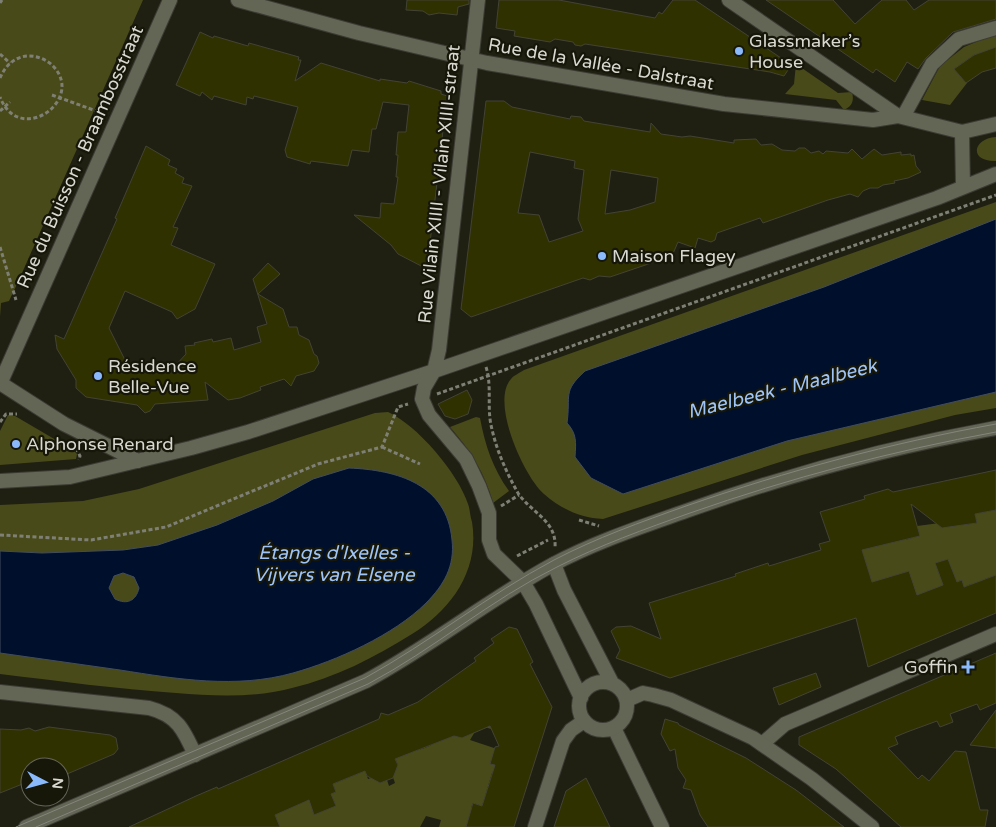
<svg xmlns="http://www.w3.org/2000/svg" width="996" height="827" font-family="'Varela Round',sans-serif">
<rect width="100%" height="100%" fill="#1f2012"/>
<!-- green -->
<path fill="#494a1a" d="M0,0H143L18,282L9,301L1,303L0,317Z
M993,35H996V48L974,55L954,69L967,83L950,105L922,100L940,66L964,47Z
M796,64L838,93L852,92C854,100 853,106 844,110L836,100L785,94L794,84Z
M996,137V161C968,162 973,138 996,137Z
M996,202V408L955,415L802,455L603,519C581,518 561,509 544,494C524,477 490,402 511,379C514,375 520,373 524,370Z
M388,412C417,425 458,473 468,504C470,509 470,516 472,522C480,570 451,610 412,634C375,657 335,678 292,688C255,698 214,696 176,693C117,689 59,681 0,674V505L83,501L139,489L375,413Z
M8,415L15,416L73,450L77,454L76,459L0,465V431Z
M476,417L480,418C485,445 493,469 509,491L493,503C485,473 470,450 450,427Z
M996,510V575L985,579L973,589L971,584L964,587L961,580L957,582L959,586L927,599L872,583L858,539L905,540L919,536L917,526L940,523L942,528L960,516L963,525L977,523L975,514Z
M475,707L494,730L479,725L470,740L497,749L495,760L490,763L497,766L492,773L482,806L473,803L471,808L476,827H439L441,820L426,816L420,827H280L275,815L309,795L336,806L331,794L336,792L333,784L365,771L368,779L376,776L380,783L387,780L389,786L395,783L390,769L398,765L393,753C434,753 448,735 475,707Z"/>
<!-- water -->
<path fill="#000f2c" stroke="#414c5e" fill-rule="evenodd" d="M996,219V392L787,441L623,494L591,478L575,457C576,442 577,434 567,423C571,395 562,392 585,371L824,287Z
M349,468C397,470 447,484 452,540C455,566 444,585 426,603C394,635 336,661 293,673C236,689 177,679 120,670C80,664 40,659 0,653V551L42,553L123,550L158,545L217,525L273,501L313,479ZM123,573L134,577L139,588C136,601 127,605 115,599L109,588L114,576Z"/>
<!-- building -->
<path fill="#303101" stroke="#434335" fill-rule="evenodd" d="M407,0H469V4L458,7L457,15L439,13L429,15L423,11L406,10Z
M499,0H559L655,18L659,12L662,14L673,0H695L781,58L788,70L784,76L770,72L585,44L581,46L575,45L573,42L555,39L550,42L514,36L515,31L496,28Z
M766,0H833L855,24L882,0H906L914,10L929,0H996V19L953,32L926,58L918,69L907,62L895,82L876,69L873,73Z
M200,32L213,38L214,36L248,46L249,43L299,57L298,60H301L295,81L321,63L380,81V79L407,83L409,81L441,91V94L447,96L427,269L398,254L391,245L354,215L380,218L381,203L394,204L398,177H396L398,155H396L398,132H406L409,105L383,102L376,129H372L369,152L352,150L348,166L311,161L310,164L287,157L285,150L298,107L254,96L253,99L247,97L246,105L214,96L212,100L202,92L200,96L176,85Z
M996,47V68L982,72L966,83L954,69L974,55Z
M486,101H504L512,107L570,119L571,116L581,117L584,121L650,132L651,123L661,134L682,137L690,136L734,143V140L756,139L761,145L772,144L782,150L795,151L799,148H805L811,153L819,151L823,154L826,151L848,153L852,149L862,159L874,149L882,155L901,152V155L911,154V156L914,155L916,166L921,172L908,178L894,181L895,183L883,185L878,188H870L863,191L858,197L850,194L828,200L763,223L760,218L717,233L715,240L711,242L698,238L695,248L678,242L672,256L610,277L599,276L590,280L583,278L471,317L461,309ZM530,152L575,161L574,168L584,170L578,219L583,231L549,242L539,215L518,213ZM611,170L658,178L655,202L630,210L605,214Z
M146,146L170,160L168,165L177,169L175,173L184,178L182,183L192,186L173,227L178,228L171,245L215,264L195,309L177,319L172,312L125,291L109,328L130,370L170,372L169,367L175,366L186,354L185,346L195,345L194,343L212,339L213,342L231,338L234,350L261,342L257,327L267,324L253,279L268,263L280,274L258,294L283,309L289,327H297L299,335L309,340L314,354L317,356L319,363L314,371L296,376L291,386L284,379L260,387L261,390L240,398L228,400L205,382L208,400L155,404L150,411L145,413L137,405L86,397L76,388V380L57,349L55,335L64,339L117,219L115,218Z
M467,390L472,400L468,414L455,419L445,416L438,404Z
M996,470V510L975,514L977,523L942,528L911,504L920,536L862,550L872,582L909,571L917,595L943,585L935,563L948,559L957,582L962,580L964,587L996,575V613L868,667L856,618L670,678L616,658L620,650L611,631L616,627L631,626L661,639L649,603L736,576L735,574L768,563L769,566L821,550L819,544L830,541L820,512L865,499L864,496L888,489L893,492Z
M509,627L517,629L533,662L530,664L552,707L514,827H466L473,803L482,806L495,765L490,764L495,747L499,746L490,726L462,738L454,736L395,759L398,765L393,778L380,783L367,776L365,771L333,784L336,792L331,794L336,806L314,815L309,800L275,815L280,827H129L196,796L217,787L218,789L379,719L381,713L388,715L418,702L476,661L474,658L494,643L491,639Z
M996,653V703L980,710L977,704L950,714L953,722L940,727L937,721L907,732L895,737L898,744L888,748L918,779L922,775L929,781L955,751L966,752L980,810H988L985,827H901L836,769L799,745V737Z
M816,673L821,687L779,705L773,688Z
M996,710V748L970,745Z
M665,719L678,723L679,725L746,758L796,790L844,827H708L700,815L691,790L683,788L686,780L678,768L675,749L670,751L661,734Z
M49,727L110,735L116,738L118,749L114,754L60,777V767H30V781L0,793V729L21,730L29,728L35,731Z
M586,778L610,827H554L566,791Z"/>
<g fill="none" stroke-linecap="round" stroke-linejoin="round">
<defs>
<path id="minor" d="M238,0L359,33L487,63L724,104L873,120L898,116L962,132L996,124
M478,0L439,350L434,371L424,388L422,399L429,415L466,459L479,486L489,513V540L494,554L523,582
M729,0L898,116
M903,117L932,64L959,39L996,28
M962,132L963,187
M0,383L64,424L138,461
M0,384L170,0
M0,481L70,477L191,448L248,432L434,371L937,198L996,174
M0,692L149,708C177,715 184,730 195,755
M614,728L662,827
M762,744L785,724L996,634
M535,827L563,741L571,730L584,721"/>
<path id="tertiary" d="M554,564L564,590L612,683
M523,582L536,604L581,698
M579 706a24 24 0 1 1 48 0a24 24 0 1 1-48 0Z
M627,700L643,693L653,695L671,700L753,738L812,779L872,827"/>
<path id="secondary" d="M26,827L366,681C431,646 488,600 552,565C595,542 641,527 686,511C787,475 890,447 996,428"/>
</defs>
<!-- minor casing -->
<use href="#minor" stroke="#3b3b33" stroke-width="16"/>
<!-- tertiary casing -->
<use href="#tertiary" stroke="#3b3b33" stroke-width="16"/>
<!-- secondary casing -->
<use href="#secondary" stroke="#3b3b33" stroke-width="16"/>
<!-- path -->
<path stroke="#7f8075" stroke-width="3" stroke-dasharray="4 2.5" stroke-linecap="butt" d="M0,3L2,0
M0,54L10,63
M0,78C5,66 15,56 29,56C38,56 47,60 53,66C86,100 19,147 0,97
M52,95L99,112
M0,111L10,102
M0,247L16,300
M486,367C492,386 487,406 491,425C496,449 506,472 518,493C531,513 557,520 555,548
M437,394L996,195
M0,422L6,414H17
M382,447L420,464
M76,448L80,456L79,460
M501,506L519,495
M579,520L599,526
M0,535L91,540L166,527L318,464L382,447L398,407L408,404
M517,556L548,540"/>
<!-- minor -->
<use href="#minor" stroke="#636555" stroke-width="14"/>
<!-- tertiary -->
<use href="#tertiary" stroke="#636555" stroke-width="14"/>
<!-- secondary -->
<use href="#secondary" stroke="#636555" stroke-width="14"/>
<!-- tram -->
<path stroke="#85867b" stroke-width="1" d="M16,827L365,678C430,642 488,595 554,560C596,538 641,522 686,506C787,471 891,443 996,424
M36,827L368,684C434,649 490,600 557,567C600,545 645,529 690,513C790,478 892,451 996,432"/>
</g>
<!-- markers -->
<g fill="#8bbafc" stroke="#161609" stroke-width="2">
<circle cx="739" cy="51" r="5"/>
<circle cx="602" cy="256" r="5"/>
<circle cx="98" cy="376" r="5"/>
<circle cx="16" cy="444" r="5"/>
<path d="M965.5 659.5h5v5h5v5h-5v5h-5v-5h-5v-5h5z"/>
</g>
<g text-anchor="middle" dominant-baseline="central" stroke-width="4.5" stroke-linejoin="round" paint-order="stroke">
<!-- poi labels -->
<g font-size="18" fill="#d9d9d1" stroke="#161609" text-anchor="start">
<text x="749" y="41">Glassmaker’s<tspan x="749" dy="21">House</tspan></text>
<text x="612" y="256">Maison Flagey</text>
<text x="108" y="366">Résidence<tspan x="108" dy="21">Belle-Vue</tspan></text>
<text x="26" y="444">Alphonse Renard</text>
<text x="958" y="667" text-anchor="end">Goffin</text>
</g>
<!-- street labels -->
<g font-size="18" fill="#d9d9d1" stroke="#161609">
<text transform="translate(601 64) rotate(10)">Rue de la Vallée - Dalstraat</text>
<text transform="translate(80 157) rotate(-66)">Rue du Buisson - Braambosstraat</text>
<text transform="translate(439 184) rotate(-84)">Rue Vilain XIIII - Vilain XIIII-straat</text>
</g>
<!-- water labels -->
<g font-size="19" font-style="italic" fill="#9fc4f8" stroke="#161609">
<text transform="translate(782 389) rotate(-14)">Maelbeek - Maalbeek</text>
<text x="334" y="553">Étangs d'Ixelles -<tspan x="334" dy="22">Vijvers van Elsene</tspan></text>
</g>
</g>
<!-- north arrow -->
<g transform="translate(45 782) rotate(96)"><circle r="24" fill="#161609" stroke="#646459"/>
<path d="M0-4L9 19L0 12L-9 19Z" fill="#8bbafc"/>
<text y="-8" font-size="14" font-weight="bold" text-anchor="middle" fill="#d9d9d1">N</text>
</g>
</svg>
